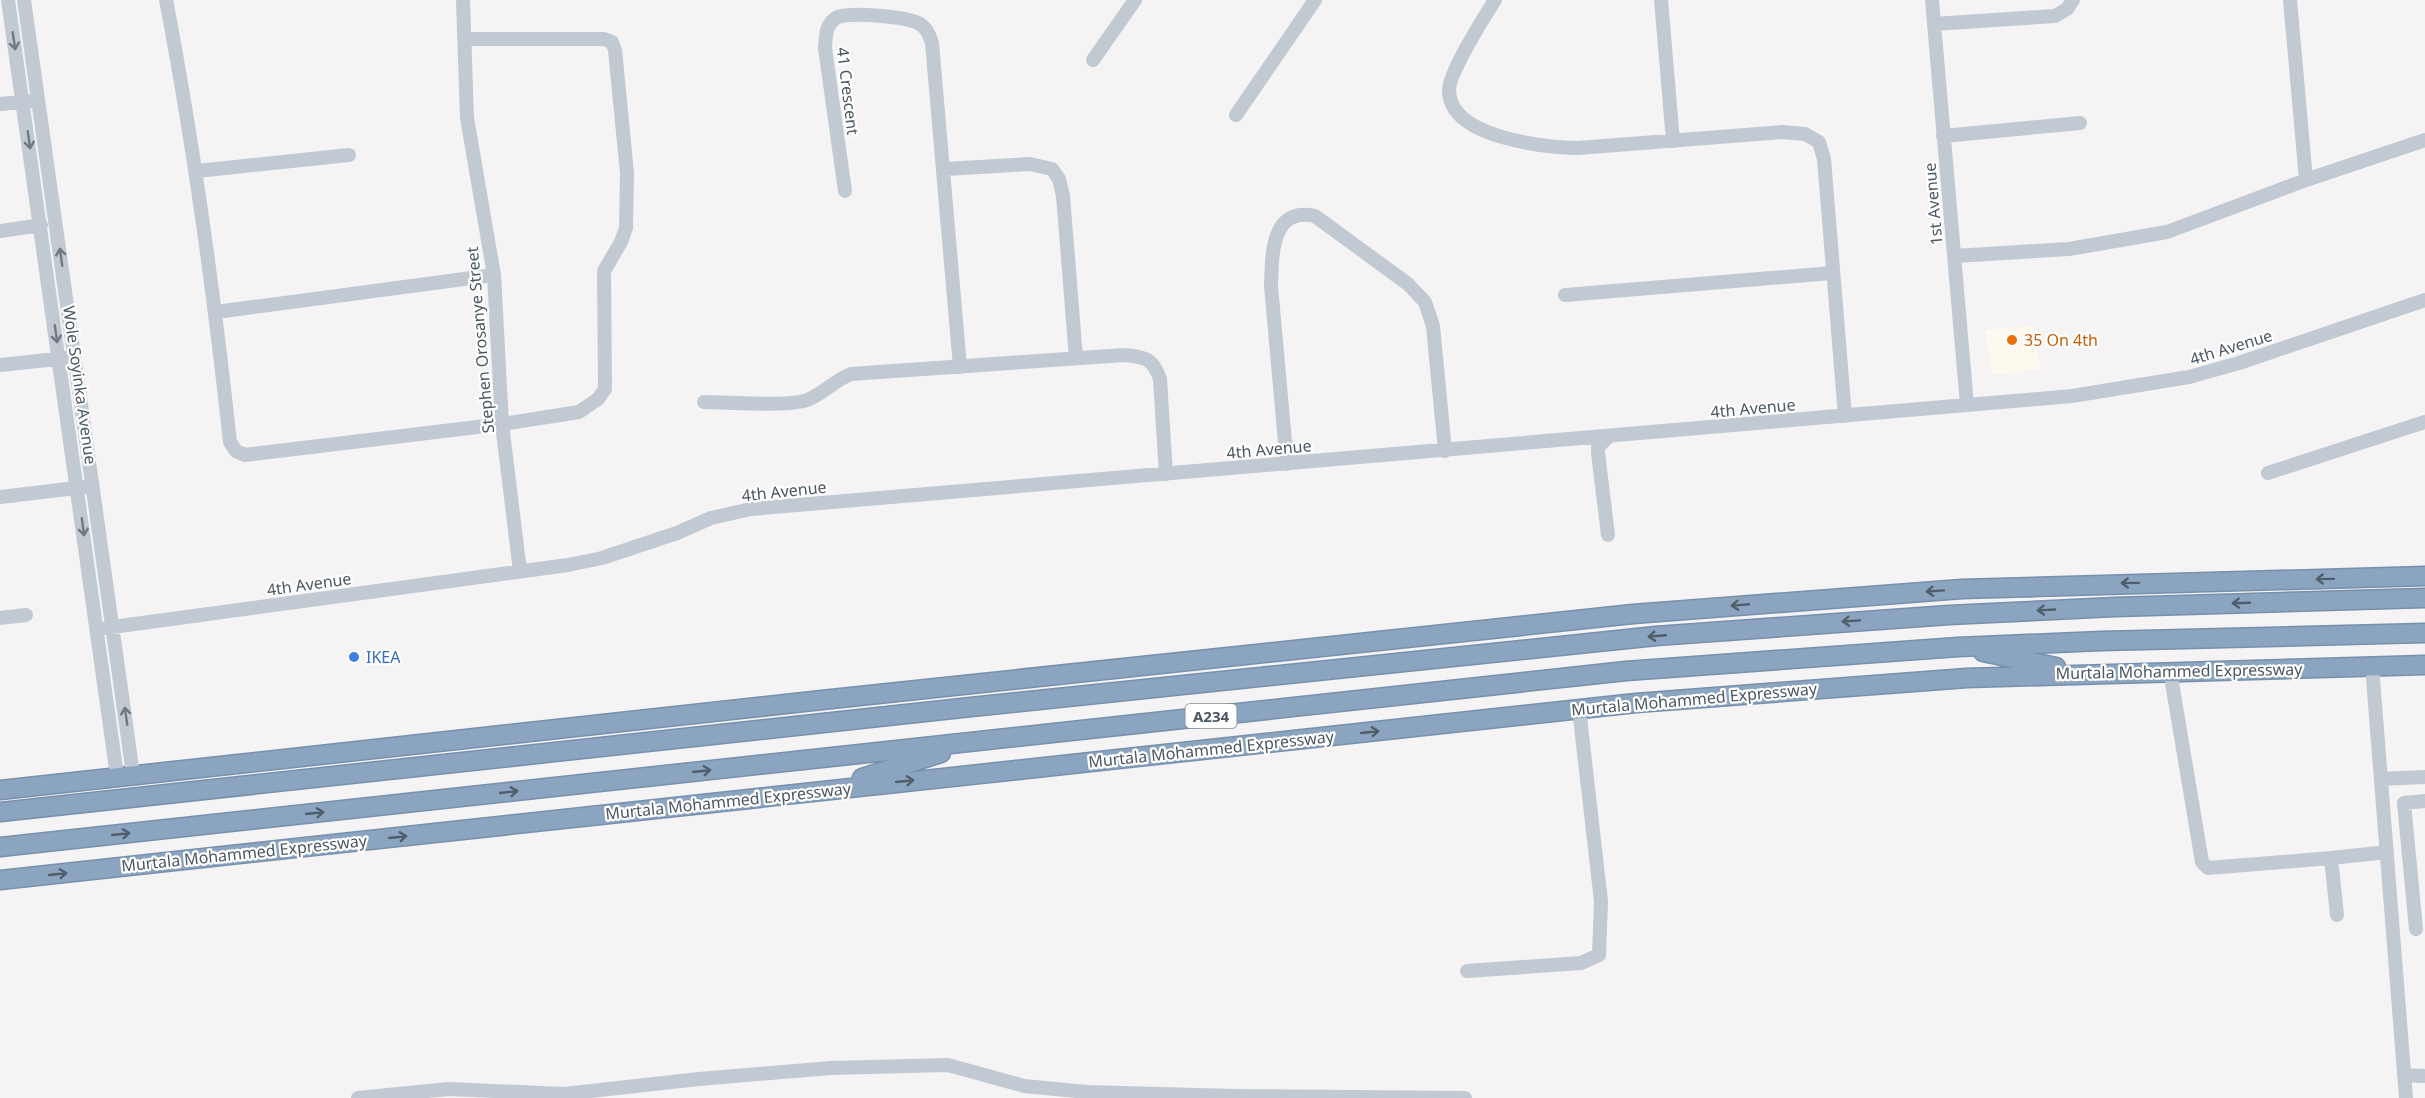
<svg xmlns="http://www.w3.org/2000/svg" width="2425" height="1098" font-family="'Noto Sans',sans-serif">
<rect width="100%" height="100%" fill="#f5f3f3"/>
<!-- commercial -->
<path fill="#fdf9ef" d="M2034,326L2040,369L1992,375L1985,330Z"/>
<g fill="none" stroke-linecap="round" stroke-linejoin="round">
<defs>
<path id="highway" d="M1983,652L2056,667
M862,778L941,753
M0,790L822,700L1633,614L1962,589L2425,576
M0,812L971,707L1656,636L1949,615L2115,607L2425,598
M0,847L1626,671L1958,647L2101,641L2425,633
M0,880L1636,703L1967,678L2425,665"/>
</defs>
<!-- highway casing -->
<use href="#highway" stroke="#7690ad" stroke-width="21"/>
<!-- minor -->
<path stroke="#c1cad2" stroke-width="14" d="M8,0L117,776
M24,0L133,774
M166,0C194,146 214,294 230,442L236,451L245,455L502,424L579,412L598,399L605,389L604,271L621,242L626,228L627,173L615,50L612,42L604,39H464
M463,0L467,118L494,275L502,424L520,571
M1495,0C1484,17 1449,73 1449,90C1449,138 1544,147 1578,148L1782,132L1805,134L1819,142L1824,159L1845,416
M1661,0L1673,141
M1932,0L1967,405
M2290,0L2306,180
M1934,24L2055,16L2067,9L2073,0
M1093,60L1135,0
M0,104L31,101
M1236,115L1315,0
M1943,136L2080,123
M945,169L1030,164L1052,169L1059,179L1063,196L1076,358
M197,171L349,155
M845,191L825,48C826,37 825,25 836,18C848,11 902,17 916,22C926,26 929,34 932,43L960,367
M0,231L41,225
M1954,256L2069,249L2167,232L2306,180L2425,140
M1565,295L1832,273
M216,312L494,275
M0,365L66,358
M704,402C729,402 787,407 807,400C823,394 835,380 851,374L1124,355C1145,357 1153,358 1160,379L1166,474
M1608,437L1598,447V453L1608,535
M1287,464L1271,286C1272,254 1271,207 1315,216L1408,284L1425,302L1433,326L1445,451
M2268,473L2425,422
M0,497L84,487
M0,618L26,615
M98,629L568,565L602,558L677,533L711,518L751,509L2072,396L2189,377L2239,363L2425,300
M2372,666L2406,1098
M2170,671L2202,862L2208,868L2331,858
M2381,779L2425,777
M2337,915L2331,858L2387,852
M2416,929L2404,803L2425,801
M1467,971L1581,963L1599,955L1601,901L1579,709
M2405,1075L2425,1076
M358,1098L448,1089L564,1094L699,1079L831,1068L948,1065L1024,1086L1087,1092L1234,1096L1465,1098"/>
<!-- highway -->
<use href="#highway" stroke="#8ba5c1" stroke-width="18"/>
</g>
<!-- one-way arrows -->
<defs><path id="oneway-shaft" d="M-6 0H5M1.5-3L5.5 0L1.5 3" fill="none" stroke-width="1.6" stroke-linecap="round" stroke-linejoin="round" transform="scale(1.5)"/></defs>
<g stroke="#6e7983">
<use href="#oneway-shaft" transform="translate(14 41) rotate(81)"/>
<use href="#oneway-shaft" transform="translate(29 140) rotate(82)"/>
<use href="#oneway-shaft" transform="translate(61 257) rotate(-98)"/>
<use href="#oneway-shaft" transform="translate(56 334) rotate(82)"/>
<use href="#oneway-shaft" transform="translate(83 527) rotate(82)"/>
<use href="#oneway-shaft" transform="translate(126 716) rotate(-98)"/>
</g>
<g stroke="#505e6b">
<use href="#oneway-shaft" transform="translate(2325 579) rotate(179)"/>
<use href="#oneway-shaft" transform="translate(2130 583) rotate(179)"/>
<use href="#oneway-shaft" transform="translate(1935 591) rotate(176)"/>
<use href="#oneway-shaft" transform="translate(2241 603) rotate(178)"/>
<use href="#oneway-shaft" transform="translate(1740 605) rotate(175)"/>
<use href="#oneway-shaft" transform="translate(2046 610) rotate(177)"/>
<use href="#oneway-shaft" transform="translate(1851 621) rotate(176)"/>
<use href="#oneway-shaft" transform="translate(1657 636) rotate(175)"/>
<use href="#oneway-shaft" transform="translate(1370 732) rotate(-6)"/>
<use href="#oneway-shaft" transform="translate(702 771) rotate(-6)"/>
<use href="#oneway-shaft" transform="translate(905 781) rotate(-6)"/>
<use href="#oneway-shaft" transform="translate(509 792) rotate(-6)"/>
<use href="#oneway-shaft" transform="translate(315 813) rotate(-6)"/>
<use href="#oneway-shaft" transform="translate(121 834) rotate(-6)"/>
<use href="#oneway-shaft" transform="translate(398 837) rotate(-6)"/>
<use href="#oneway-shaft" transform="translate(58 874) rotate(-6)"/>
</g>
<!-- markers -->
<circle fill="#e8710a" stroke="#fff" stroke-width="2" cx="2012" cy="340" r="6"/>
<circle fill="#3f7fe0" stroke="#fff" stroke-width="2" cx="354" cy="657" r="6"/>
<g text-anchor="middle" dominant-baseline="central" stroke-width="4.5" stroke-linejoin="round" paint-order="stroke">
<!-- shield labels -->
<rect fill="#fff" stroke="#808990" stroke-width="1.5" x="1185.5" y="704" width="51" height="24" rx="4.5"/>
<g font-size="15" font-weight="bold" fill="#4a5661">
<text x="1211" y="716">A234</text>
</g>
<!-- street labels -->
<g font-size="16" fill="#4a5661" stroke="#fff">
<text transform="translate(848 91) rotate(83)">41 Crescent</text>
<text transform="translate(1933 204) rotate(-95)">1st Avenue</text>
<text transform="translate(480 340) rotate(-95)">Stephen Orosanye Street</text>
<text transform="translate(2231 347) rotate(-17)">4th Avenue</text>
<text transform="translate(80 385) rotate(82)">Wole Soyinka Avenue</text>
<text transform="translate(1753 408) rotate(-5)">4th Avenue</text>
<text transform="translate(1269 449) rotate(-5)">4th Avenue</text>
<text transform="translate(784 491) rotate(-6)">4th Avenue</text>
<text transform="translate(309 584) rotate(-8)">4th Avenue</text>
<text transform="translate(2179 671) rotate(-1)">Murtala Mohammed Expressway</text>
<text transform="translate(1694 699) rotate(-5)">Murtala Mohammed Expressway</text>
<text transform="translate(1211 749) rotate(-6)">Murtala Mohammed Expressway</text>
<text transform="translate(728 801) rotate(-6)">Murtala Mohammed Expressway</text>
<text transform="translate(244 853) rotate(-6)">Murtala Mohammed Expressway</text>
</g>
<!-- food labels -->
<g font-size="16" fill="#c56008" stroke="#fff" text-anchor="start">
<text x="2024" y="340">35 On 4th</text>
</g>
<!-- shop labels -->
<g font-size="16" fill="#366cbe" stroke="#fff" text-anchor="start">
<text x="366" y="657">IKEA</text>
</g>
</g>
</svg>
